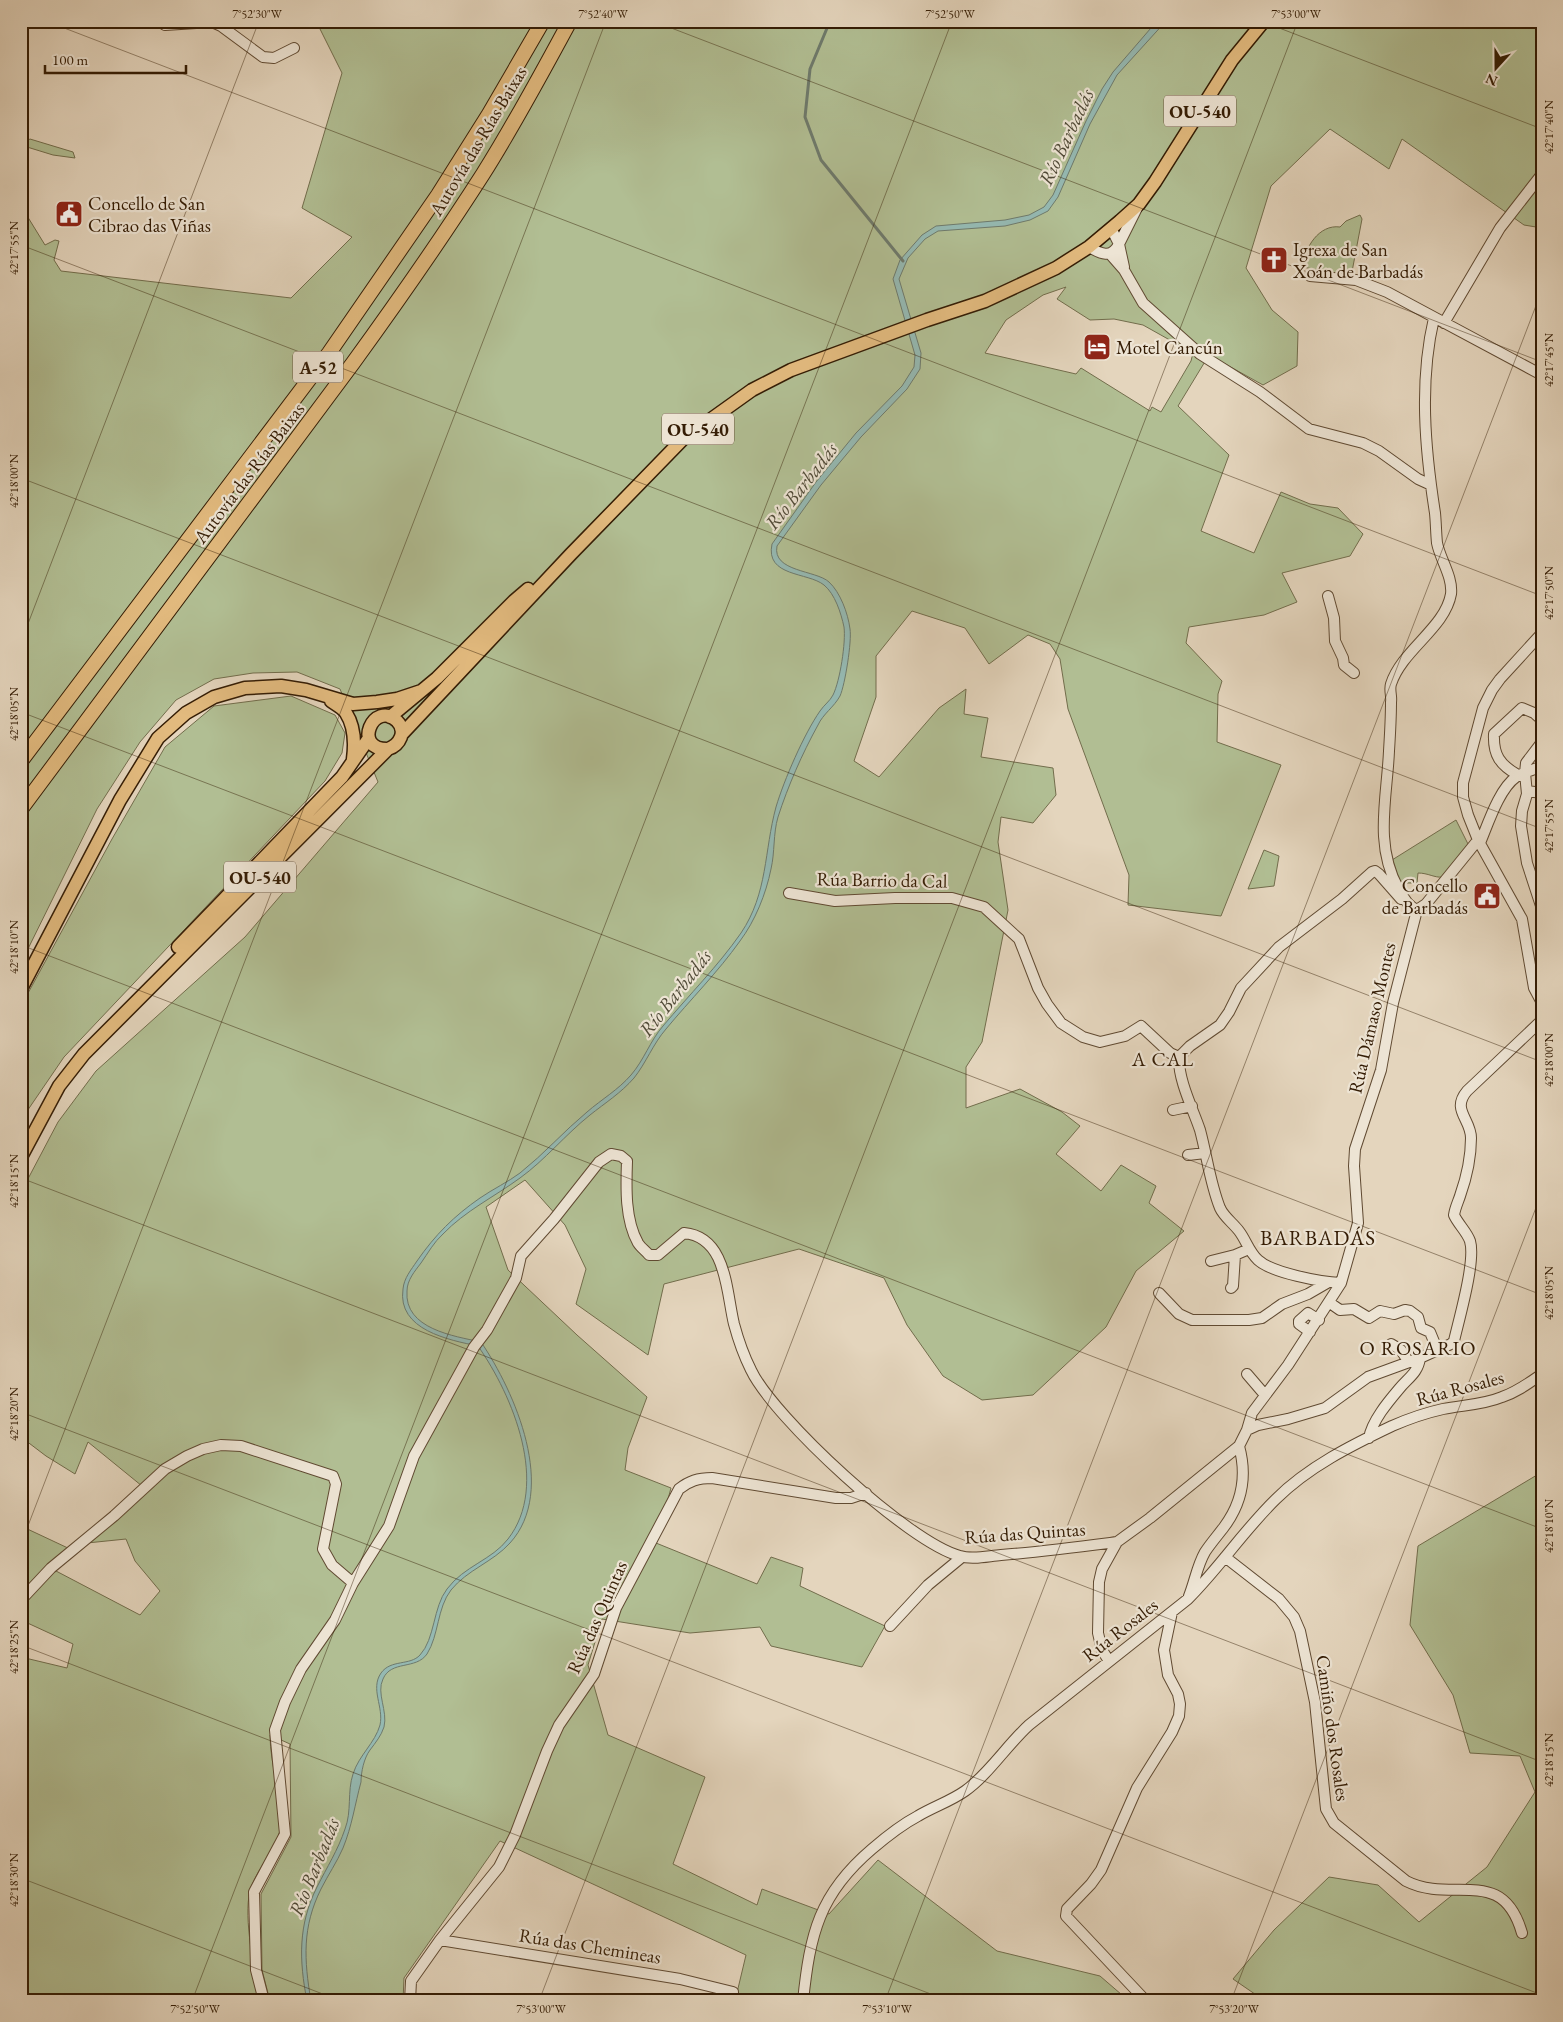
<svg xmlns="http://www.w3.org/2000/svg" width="1563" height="2022" font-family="'EB Garamond',serif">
<rect width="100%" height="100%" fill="#e4d5bd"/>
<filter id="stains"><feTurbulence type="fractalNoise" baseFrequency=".004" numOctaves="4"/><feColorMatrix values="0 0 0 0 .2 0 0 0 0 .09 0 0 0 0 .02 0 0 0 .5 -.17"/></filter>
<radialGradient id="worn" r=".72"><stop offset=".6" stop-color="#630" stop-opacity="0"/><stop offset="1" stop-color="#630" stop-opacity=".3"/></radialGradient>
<!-- green -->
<path fill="#b1be93" stroke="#726d4c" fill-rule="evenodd" d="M316,21H1542V228L1524,225L1402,139L1389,169L1330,129L1271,186L1246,268L1272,310L1298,332L1297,366L1263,385L1209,355L1178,406L1229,455L1201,531L1254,553L1281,492L1310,504L1338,508L1363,534L1350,556L1282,573L1297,602L1264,615L1189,627L1186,643L1222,681L1218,694L1217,742L1281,765L1221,916L1128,905L1129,875L1068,709L1060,659L1050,644L1028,635L989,664L965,628L912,611L876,656V697L854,761L879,777L939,708L966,689L964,714L988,718L981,757L1053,768L1056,795L1033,823L1001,817L998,842L1008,910L982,1042L966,1067V1108L1020,1089L1062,1112L1080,1126L1056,1154L1101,1191L1121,1165L1156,1186L1149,1203L1184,1231L1136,1271L1106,1327L1033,1395L982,1400L943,1376L907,1325L884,1278L799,1249L664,1284L648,1355L576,1304L586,1269L565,1225L525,1180L486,1207L508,1270L577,1335L647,1397L628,1448L625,1470L671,1488L656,1543L757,1584L771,1557L803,1568L800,1586L885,1626L862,1667L771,1646L760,1627L690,1633L602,1619L588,1665L608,1735L705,1777L673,1864L757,1905L762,1889L829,1914L878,1860L997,1951L1100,1976L1129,2001H735L746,1955L500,1841L404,1978L403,2001H270L262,1970L261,1894L291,1837L290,1744L270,1735C270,1766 283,1798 280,1829C278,1847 255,1871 250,1891C243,1918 255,1972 260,2001H21V1657L67,1668L73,1644L21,1620V1526L70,1549L56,1571L140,1615L160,1591L135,1561L126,1539L87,1543L142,1486L88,1442L75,1474L46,1456L21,1437L29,1420L21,1416V1192L58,1122L96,1071L245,937L378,782L340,689L297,672L253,673L214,679L176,700L140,742L97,809L21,963V206L45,245L55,240L59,241L54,260L61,271L291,298L352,237L302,208L342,73ZM1066,287L1057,299L1090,320L1114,319L1143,325L1193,353L1191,361L1161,412L1152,407L1150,411L1081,368L1076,374L985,353L1006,320L1043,295Z
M30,139L73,152L75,158L53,155L27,147L25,142Z
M1360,215L1362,219L1351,277L1303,267C1304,248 1319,224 1340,227L1346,221Z
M291,696L335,715L345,733L342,753L325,781L64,1057L21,1120V1006L112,839L165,747L214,706Z
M1456,820L1469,846L1442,877C1435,878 1428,873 1418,873L1417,883H1403L1399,880L1392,860Z
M1264,850L1279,856L1274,886L1248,889Z
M1542,1472V2001H1265L1233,1979L1274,1930L1329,1877L1378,1885L1419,1922L1487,1867L1535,1792L1520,1756L1470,1753L1453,1695L1410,1625L1418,1546Z"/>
<!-- water -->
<path fill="#95b9b2" stroke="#6e7a6c" d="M1157,21H1166L1117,75L1090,124L1058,197L1048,211L1030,220L1005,226L938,231L925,239L908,258L899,279L921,353L920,369L907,389L861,437L821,485L777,546C772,572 816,570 829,582C840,592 848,613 850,629C852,641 845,685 840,696C834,707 823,714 818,725C802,754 788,786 778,817C773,834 775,852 771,869C766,894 755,921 740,941C718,972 690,1000 666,1029C653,1044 646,1063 634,1078C621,1093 605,1103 590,1115C565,1135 545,1160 520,1178C494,1197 465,1211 443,1234C434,1242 428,1253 421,1263C415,1271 407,1280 407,1291C404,1329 454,1336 481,1342C515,1392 558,1490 510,1543C493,1562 467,1570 451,1590C437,1608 439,1635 427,1654C416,1670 391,1660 383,1679C376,1693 388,1711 384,1727C381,1736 376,1742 370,1750C364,1758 361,1772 361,1782C355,1804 352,1826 343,1848C337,1862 328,1875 321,1889C302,1927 304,1960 311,2001H307C299,1960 298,1925 317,1887C327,1867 338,1850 345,1829C352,1811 347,1792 353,1774C359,1755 375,1743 380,1725C384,1707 370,1689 381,1673C391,1659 410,1666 420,1655C435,1639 433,1607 447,1589C464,1566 492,1560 508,1539C550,1485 513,1396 478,1346C449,1340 397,1330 403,1289C404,1278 411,1270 417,1261C435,1235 454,1216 480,1198C493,1189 508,1182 520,1173C544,1154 564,1131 587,1112C602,1099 618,1090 631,1075C644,1060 650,1041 663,1026C689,995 718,966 741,933C768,893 764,851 776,807C784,780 804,734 820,711C824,705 830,701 833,695C840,681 846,642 844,627C841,613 835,594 824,585C808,572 765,577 772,544L816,482L856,433L902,386L914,367L915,355L893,279L900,260L922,235L936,226L1005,220L1029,215L1044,207L1053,195L1086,121L1102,89L1113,72Z"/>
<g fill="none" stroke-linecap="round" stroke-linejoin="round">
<!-- stream -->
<path stroke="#6e7a6c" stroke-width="3" d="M830,21L810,69L805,117L821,160L903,261"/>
<defs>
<path id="minor" d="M159,21L165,25L212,22L221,26L263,57L274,58L294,48
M1089,247C1101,254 1111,259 1119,244L1111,228
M1110,254L1124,270L1143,303L1200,354L1260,392L1309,429L1363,443L1379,451L1418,479L1429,484
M1124,267L1119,244L1137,208
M1310,276L1356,280L1387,292L1542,375
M1434,318C1419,382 1425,449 1435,513C1436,523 1436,533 1437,543C1440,559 1453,577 1451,594C1445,628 1402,650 1391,684C1389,690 1392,696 1391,702C1391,719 1390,735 1389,751C1387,798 1374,844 1398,888C1404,898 1407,905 1417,910L1426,904L1478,840
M1444,323L1500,228L1542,174
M1328,596L1334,618L1335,641L1343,658L1344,665L1354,673
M1542,633L1500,679L1492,690L1483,708L1463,783V797L1468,815L1478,840L1522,919L1534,988L1542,1003
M1542,742L1526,763L1525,773L1527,794L1522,811L1521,826L1527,863L1542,909
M1518,775C1500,765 1493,755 1494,734L1522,708L1534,713L1542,720
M1527,791L1542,793
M1480,843C1488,824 1499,789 1516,777C1523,772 1534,770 1542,766
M789,893L835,901L895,898H952L984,907L1019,939L1038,988L1047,1004L1061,1023L1083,1037L1100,1042L1125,1036L1141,1026L1170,1053L1179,1057C1178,1080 1193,1109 1200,1130C1207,1156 1210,1183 1220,1208C1224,1217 1233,1223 1239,1231C1246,1240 1249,1252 1258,1260C1272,1273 1321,1282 1341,1283
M1179,1057L1190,1046L1220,1025L1229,1012L1241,988L1279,947L1342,899L1372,872L1375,871L1379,874L1401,899
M1173,1110L1192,1106
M1188,1155L1205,1153
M1211,1261L1235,1255
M1231,1288L1233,1286L1235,1255L1249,1249
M1159,1293L1179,1314L1192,1320H1249L1262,1318L1282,1304L1308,1294L1327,1283
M1330,1303L1340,1310L1354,1309L1369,1318L1380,1311L1394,1314L1405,1310L1410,1311L1418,1317L1421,1328L1430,1332L1437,1349
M1310,1332L1299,1324V1321L1308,1313L1319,1320
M1391,1344L1401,1350L1408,1361
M1247,1374L1265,1395
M1247,1430L1252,1413L1288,1365L1341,1283L1358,1223L1354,1166L1355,1149L1381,1070L1393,1003L1417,910
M1369,1438C1372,1421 1388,1402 1399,1389C1408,1378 1418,1373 1420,1358L1451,1344L1454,1341C1459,1319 1476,1261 1470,1241C1467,1232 1458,1224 1454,1215C1455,1208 1458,1202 1460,1196C1466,1179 1471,1156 1471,1138C1471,1119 1451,1110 1467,1091L1542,1020
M1225,1557L1279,1599L1294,1617L1300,1631L1315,1702L1326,1809L1334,1823L1406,1881C1453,1905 1502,1864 1522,1933
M1189,1596C1195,1581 1197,1566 1205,1552C1211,1543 1218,1535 1224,1527C1242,1503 1247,1475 1239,1446
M21,1600L51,1568L114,1516L165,1469L187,1456L203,1449L221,1445L241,1446L333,1476L336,1484L323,1549L332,1565L353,1583
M890,1626L928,1585L962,1557
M1109,1661L1102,1650L1098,1633L1099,1582L1102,1569L1117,1542L1150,1518L1239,1446L1247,1430L1258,1425L1288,1419L1325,1408L1368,1377L1420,1358
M440,1940L680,1979L733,1992L731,2001
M264,2001L256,1970L254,1892L285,1834L275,1730L285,1702L301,1669L335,1620L353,1583L389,1526L414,1456L474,1347L487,1330L516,1278L521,1256L554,1219L599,1162L611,1154L621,1156L627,1161C626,1188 625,1220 638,1243C641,1248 646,1251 649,1255H658L684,1233C727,1237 726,1291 734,1324C738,1339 744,1356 751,1370C773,1417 909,1543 960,1556C972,1560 988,1556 1001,1555C1040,1552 1078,1547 1117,1542
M410,2001L411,1981L440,1940L499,1867L515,1835L547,1751L559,1725L594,1674L616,1608L679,1489C689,1481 698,1478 712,1478L836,1498H851L866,1493
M803,2001C810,1934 819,1894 872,1849C886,1837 901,1825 918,1816C933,1807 951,1801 965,1791C988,1775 1007,1745 1029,1725L1188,1599C1220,1567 1244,1530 1276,1499C1308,1467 1352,1445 1392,1426C1408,1419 1425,1413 1443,1409C1462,1405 1483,1405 1502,1397C1517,1392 1529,1383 1542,1374
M1146,2001L1066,1916L1067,1909L1091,1884L1101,1870L1137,1788L1172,1732L1179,1716L1180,1704L1178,1694L1168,1675L1164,1650L1172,1612"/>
<path id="major" d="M331,701C335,704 343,708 346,713C355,727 355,744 353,759
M390,717L437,678L514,601L528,589
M402,734L571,554L682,440L752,390L791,370L927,320L985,301L1056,268L1089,247L1120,221L1139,204L1155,182L1232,60L1264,21
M178,947L342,777L369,738
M21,989L120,800L158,738L186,713L214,697L245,688L281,686L306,690L353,704L377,702L397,699L421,691
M21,1157L59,1086L84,1054L388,749C400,745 407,731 397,721C374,699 351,750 388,749"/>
<path id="highway" d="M21,761L329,353L438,195L489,114L543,21
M21,809L353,363C398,301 442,238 483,174C514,125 542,73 570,21"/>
</defs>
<!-- minor casing -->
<use href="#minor" stroke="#604a32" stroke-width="12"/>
<!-- major casing -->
<use href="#major" stroke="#341c04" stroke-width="15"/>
<!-- highway casing -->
<use href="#highway" stroke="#341c04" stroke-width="16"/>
<!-- minor -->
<use href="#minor" stroke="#ede4d4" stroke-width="10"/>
<!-- major -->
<use href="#major" stroke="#e2ba7e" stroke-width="12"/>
<!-- highway -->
<use href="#highway" stroke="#e2ba7e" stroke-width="14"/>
</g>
<!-- ticks -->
<path fill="none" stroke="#341c04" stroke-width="1" stroke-opacity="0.45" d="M46,21L1542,596M653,21L1542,362M1261,21L1542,129M21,245L1542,829M21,478L1542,1062M21,642L259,21M21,712L1542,1295M21,945L1542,1529M21,1178L1542,1762M21,1412L1542,1995M21,1544L606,21M21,1645L949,2001M21,1878L341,2001M192,2001L952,21M539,2001L1298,21M885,2001L1542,290M1231,2001L1542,1192"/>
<!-- icons -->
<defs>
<symbol id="civic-square" viewBox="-11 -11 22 22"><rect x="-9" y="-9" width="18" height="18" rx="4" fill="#8f2418" stroke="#ede4d4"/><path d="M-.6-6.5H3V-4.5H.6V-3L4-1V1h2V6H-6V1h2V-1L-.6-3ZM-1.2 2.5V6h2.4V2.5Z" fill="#fff"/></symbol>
<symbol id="church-square" viewBox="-11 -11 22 22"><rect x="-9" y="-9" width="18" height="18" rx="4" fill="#8f2418" stroke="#ede4d4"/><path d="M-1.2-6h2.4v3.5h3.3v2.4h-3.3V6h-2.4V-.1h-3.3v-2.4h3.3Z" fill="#fff"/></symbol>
<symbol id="hotel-square" viewBox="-11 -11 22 22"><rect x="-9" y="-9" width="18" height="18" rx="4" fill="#8f2418" stroke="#ede4d4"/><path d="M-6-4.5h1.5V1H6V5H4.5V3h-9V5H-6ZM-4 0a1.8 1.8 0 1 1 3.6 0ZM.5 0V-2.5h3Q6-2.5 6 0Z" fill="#fff"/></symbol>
</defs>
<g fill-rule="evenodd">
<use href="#civic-square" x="53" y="198" width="32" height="32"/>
<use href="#church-square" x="1258" y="244" width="32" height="32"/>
<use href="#hotel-square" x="1081" y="331" width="32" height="32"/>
<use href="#civic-square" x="1471" y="880" width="32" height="32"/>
</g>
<g text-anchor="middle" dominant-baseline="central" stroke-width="4.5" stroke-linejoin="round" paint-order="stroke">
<!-- shield labels -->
<g fill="#ede4d4" stroke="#6c5842" stroke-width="1">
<rect x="1164" y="95.5" width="72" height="31" rx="4"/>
<rect x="293" y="351.5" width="50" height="31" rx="4"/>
<rect x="662" y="413.5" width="72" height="31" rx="4"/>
<rect x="224" y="861.5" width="72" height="31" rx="4"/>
</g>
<g font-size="18" font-weight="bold" fill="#341c04">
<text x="1200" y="111">OU-540</text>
<text x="318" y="367">A-52</text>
<text x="698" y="429">OU-540</text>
<text x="260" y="877">OU-540</text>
</g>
<!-- street labels -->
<g font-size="19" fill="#341c04" stroke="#ede4d4">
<text transform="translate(478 141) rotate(-59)">Autovía das Rías Baixas</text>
<text transform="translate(249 473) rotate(-53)">Autovía das Rías Baixas</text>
<text transform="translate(882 880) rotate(1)">Rúa Barrio da Cal</text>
<text transform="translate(1372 1018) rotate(-77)">Rúa Dámaso Montes</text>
<text transform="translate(1460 1388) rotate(-15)">Rúa Rosales</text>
<text transform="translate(1025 1533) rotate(-4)">Rúa das Quintas</text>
<text transform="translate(597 1617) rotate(-66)">Rúa das Quintas</text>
<text transform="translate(1120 1630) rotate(-38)">Rúa Rosales</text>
<text transform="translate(1333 1728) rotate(82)">Camiño dos Rosales</text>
<text transform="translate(590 1946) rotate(9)">Rúa das Chemineas</text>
</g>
<!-- poi labels -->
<g font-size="19" fill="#341c04" stroke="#ede4d4" text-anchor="start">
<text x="88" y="203">Concello de San<tspan x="88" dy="22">Cibrao das Viñas</tspan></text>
<text x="1293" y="249">Igrexa de San<tspan x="1293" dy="22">Xoán de Barbadás</tspan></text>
<text x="1116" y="347">Motel Cancún</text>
<text x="1468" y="885" text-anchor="end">Concello<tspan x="1468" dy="22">de Barbadás</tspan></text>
</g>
<!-- water labels -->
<g font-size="20" font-style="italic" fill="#514b38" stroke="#ede4d4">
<text transform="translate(1066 137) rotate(-65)">Río Barbadás</text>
<text transform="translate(801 486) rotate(-52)">Río Barbadás</text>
<text transform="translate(675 993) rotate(-52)">Río Barbadás</text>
<text transform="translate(314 1867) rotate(-68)">Río Barbadás</text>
</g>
<!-- neighbourhood labels -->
<g font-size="20" letter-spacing="1" fill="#341c04" stroke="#ede4d4">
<text x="1163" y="1059">A CAL</text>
<text x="1418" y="1348">O ROSARIO</text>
</g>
<!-- quarter labels -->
<g font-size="21" letter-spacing="1" fill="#341c04" stroke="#ede4d4">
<text x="1318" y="1237">BARBADÁS</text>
</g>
</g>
<!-- margin -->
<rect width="1563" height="2022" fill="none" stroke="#e4d5bd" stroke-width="55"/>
<!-- north arrow -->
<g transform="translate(1496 68) rotate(201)" stroke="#ede4d4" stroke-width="4" paint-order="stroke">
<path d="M0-4L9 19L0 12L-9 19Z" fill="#341c04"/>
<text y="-8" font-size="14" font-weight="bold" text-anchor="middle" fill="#341c04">N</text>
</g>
<!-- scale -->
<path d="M45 65v8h141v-8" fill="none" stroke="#341c04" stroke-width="2.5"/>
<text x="52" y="65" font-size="15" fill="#341c04" stroke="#ede4d4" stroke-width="4" paint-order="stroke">100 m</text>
<rect x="28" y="28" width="1508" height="1966" fill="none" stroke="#341c04" stroke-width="2"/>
<g font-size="12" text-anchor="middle" fill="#341c04">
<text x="257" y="18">7°52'30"W</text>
<text x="603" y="18">7°52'40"W</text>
<text x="950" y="18">7°52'50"W</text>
<text x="1296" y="18">7°53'00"W</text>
<text transform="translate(1549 127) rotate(-90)" y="4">42°17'40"N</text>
<text transform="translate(14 248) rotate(-90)" y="4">42°17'55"N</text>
<text transform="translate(1549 360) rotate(-90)" y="4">42°17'45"N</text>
<text transform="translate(14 481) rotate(-90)" y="4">42°18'00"N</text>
<text transform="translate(1549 593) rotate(-90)" y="4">42°17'50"N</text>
<text transform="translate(14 714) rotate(-90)" y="4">42°18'05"N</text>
<text transform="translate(1549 826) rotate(-90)" y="4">42°17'55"N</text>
<text transform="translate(14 947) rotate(-90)" y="4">42°18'10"N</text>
<text transform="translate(1549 1060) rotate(-90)" y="4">42°18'00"N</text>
<text transform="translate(14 1181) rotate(-90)" y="4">42°18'15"N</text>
<text transform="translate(1549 1293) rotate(-90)" y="4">42°18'05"N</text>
<text transform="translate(14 1414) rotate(-90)" y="4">42°18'20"N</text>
<text transform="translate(1549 1526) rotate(-90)" y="4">42°18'10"N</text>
<text transform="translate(14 1647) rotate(-90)" y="4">42°18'25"N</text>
<text transform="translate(1549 1760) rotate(-90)" y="4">42°18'15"N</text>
<text transform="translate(14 1880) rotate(-90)" y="4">42°18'30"N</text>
<text x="195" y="2013">7°52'50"W</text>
<text x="541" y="2013">7°53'00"W</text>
<text x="887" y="2013">7°53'10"W</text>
<text x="1234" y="2013">7°53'20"W</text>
</g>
<rect width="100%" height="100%" filter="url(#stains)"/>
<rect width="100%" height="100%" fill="url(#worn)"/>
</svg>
